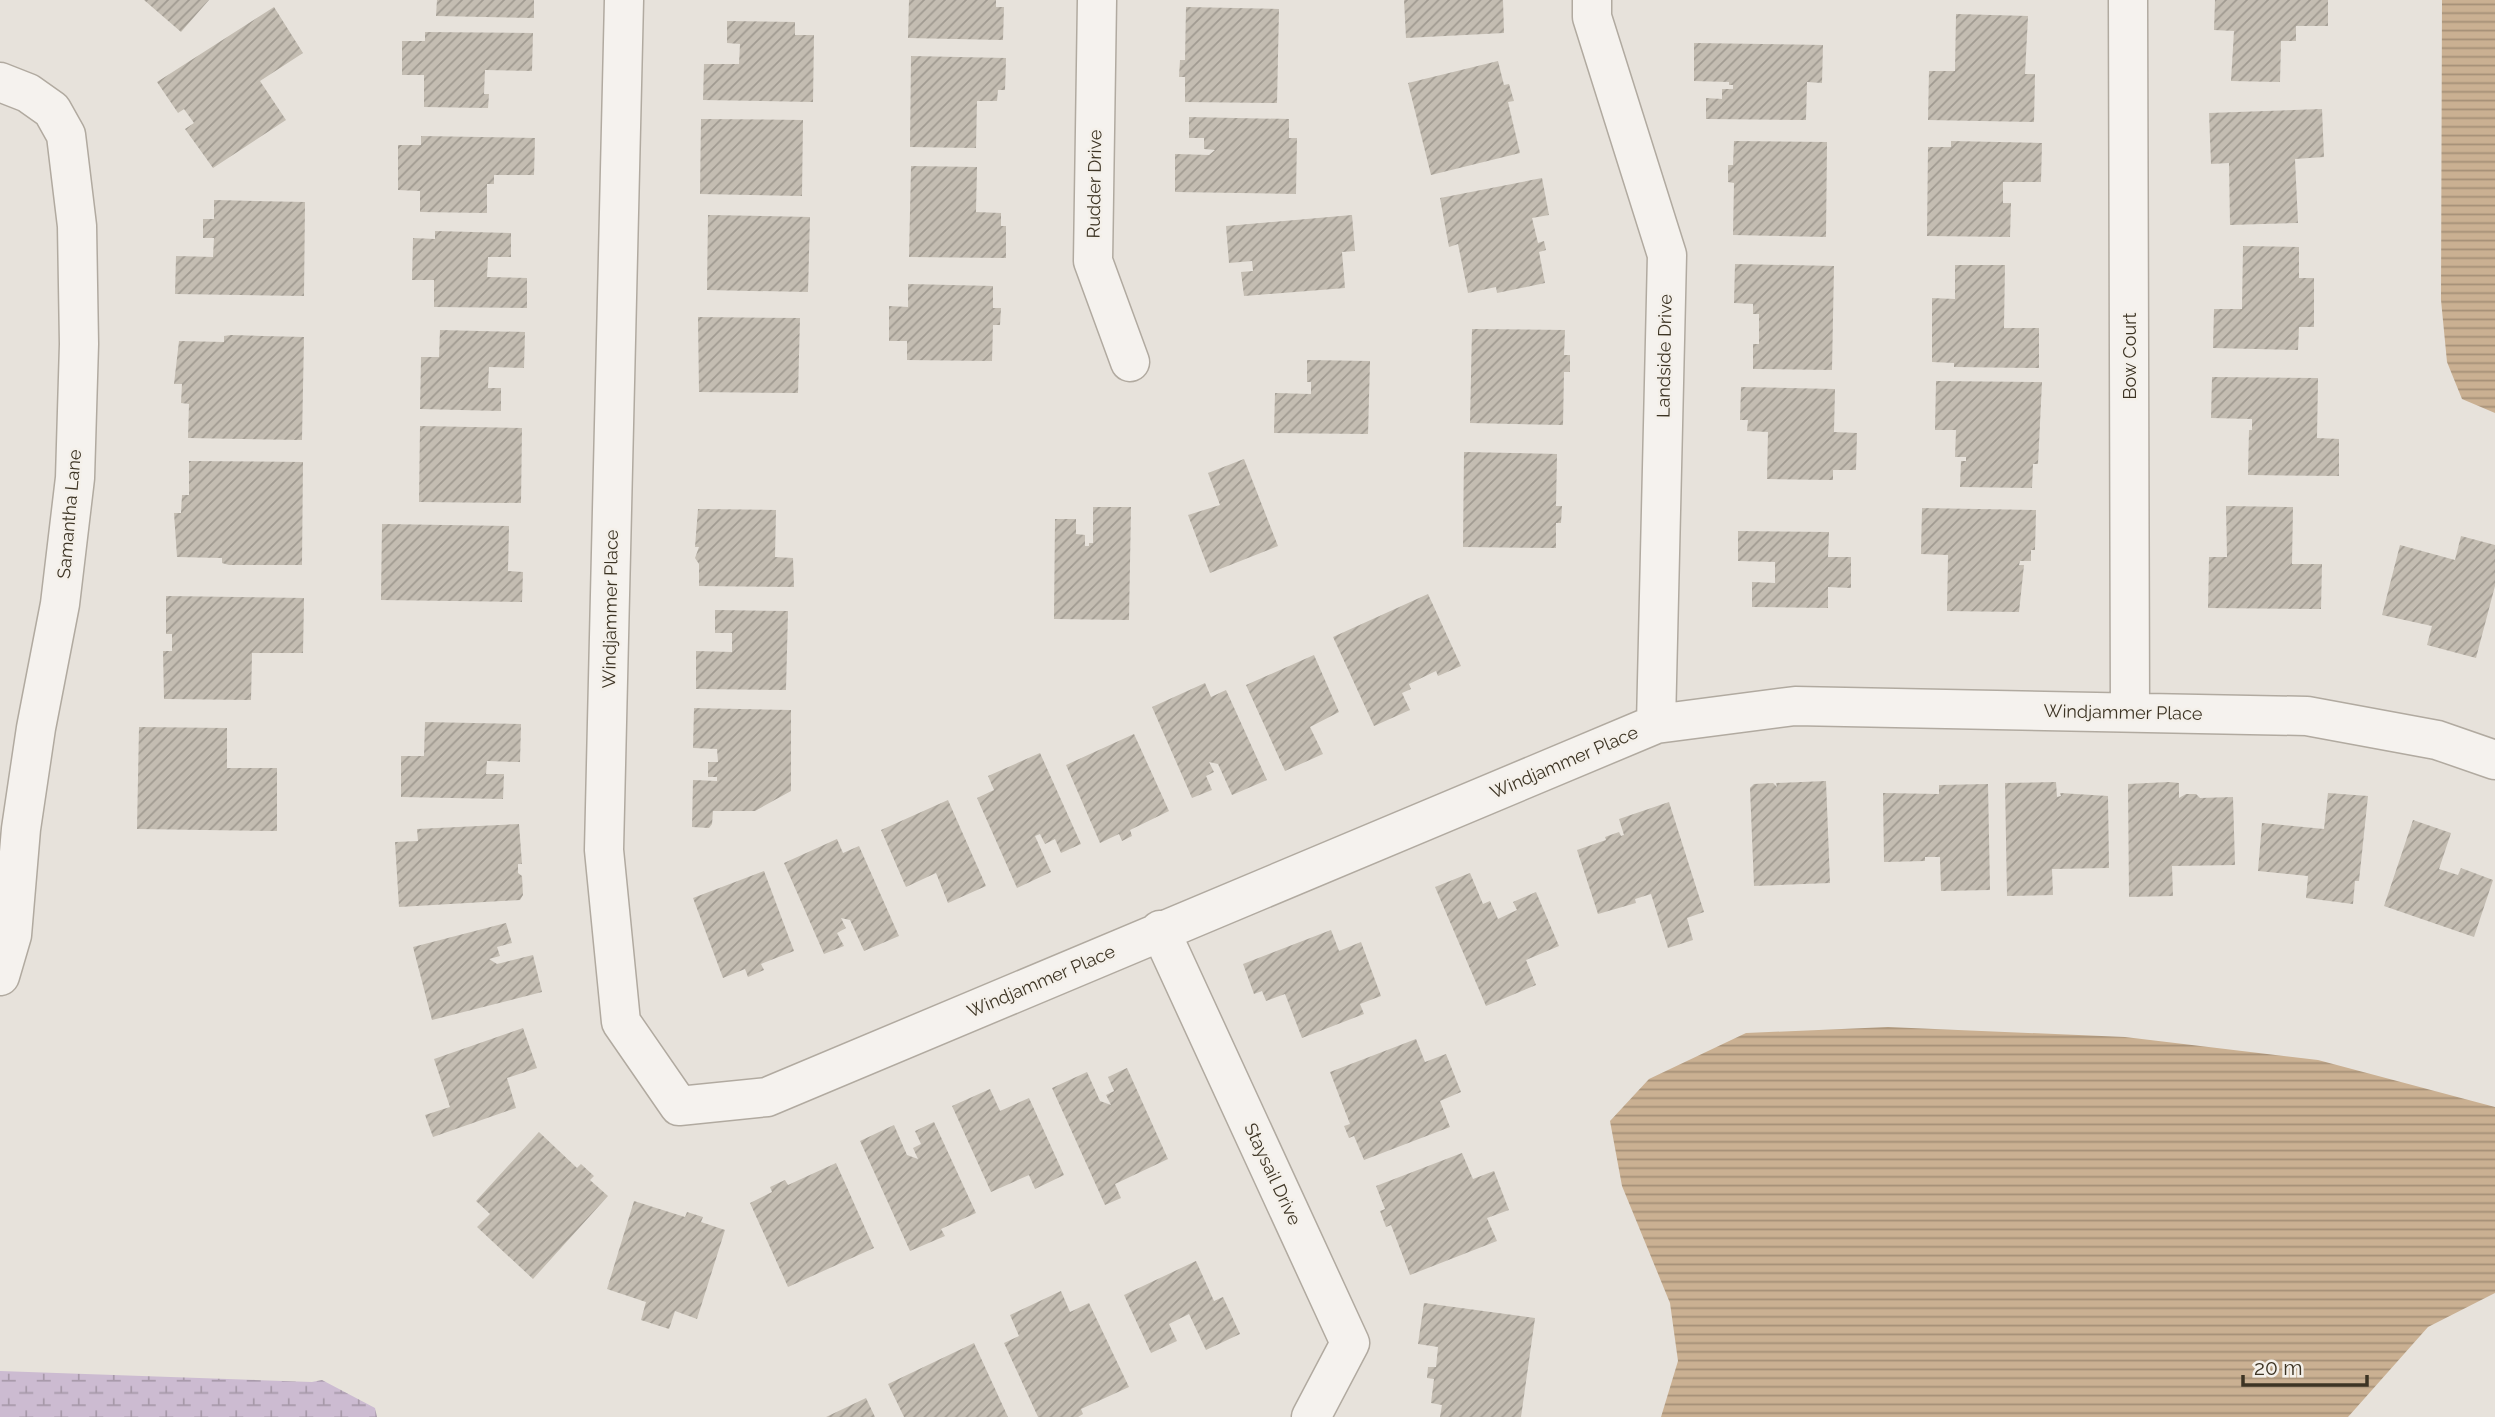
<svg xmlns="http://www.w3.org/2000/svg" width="2495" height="1417" font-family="Raleway,sans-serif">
<defs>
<pattern id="wetland-marsh" width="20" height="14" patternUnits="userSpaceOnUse" patternTransform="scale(1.75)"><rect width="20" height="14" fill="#ccbbd1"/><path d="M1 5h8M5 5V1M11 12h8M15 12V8" fill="none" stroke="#a799a9"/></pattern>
<pattern id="water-rules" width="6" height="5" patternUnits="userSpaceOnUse" patternTransform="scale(1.75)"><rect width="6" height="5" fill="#cab092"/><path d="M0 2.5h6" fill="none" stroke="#a59077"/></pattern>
<pattern id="building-hatch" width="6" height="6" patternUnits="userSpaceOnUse" patternTransform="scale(1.75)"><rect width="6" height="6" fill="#c4bdb2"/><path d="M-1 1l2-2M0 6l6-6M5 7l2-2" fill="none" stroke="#a09a91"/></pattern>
</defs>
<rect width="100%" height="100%" fill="#e7e2db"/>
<!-- wetland -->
<path fill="url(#wetland-marsh)" d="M0,1371L312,1382L322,1380L375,1408L377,1417H0Z"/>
<!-- water -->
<path fill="url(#water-rules)" d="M2442,0H2495V413L2462,399L2447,362L2441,300Z
M1888,1027L2125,1037L2318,1060L2495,1107V1293L2428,1327L2348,1417H1661L1678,1361L1670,1303L1622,1186L1610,1121L1649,1079L1746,1033Z"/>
<!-- building -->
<path fill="url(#building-hatch)" d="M144,0H209L181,32Z
M437,0H534V18L436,16Z
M909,0H996V7H1004L1003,40L908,38Z
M1404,0H1503L1504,33L1406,38Z
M2215,0H2328V26H2296V41H2281L2280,82L2231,81L2234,31L2214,30Z
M274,7L303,53L260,81L286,120L213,168L185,129L194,123L184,109L178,113L157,82Z
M1186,7L1279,9L1277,103L1185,102V77H1179L1180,60H1185Z
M1956,14L2028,16L2025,74H2035L2034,122L1928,120L1929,71H1955Z
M727,21L795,22V35H814L813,102L703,100L704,64H739L740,44L727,43Z
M425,32L533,33L532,71L485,70L484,94H489L488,108L424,107V75H402V41H425Z
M1694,43L1823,45L1822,83L1807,82L1806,120L1706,119V98L1722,99V89H1733V85H1729V82L1694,81Z
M911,56L1006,58L1005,90H998L997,101H977L976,148L910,147Z
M1498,61L1504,85L1509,84L1514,101L1508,102L1520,153L1431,175L1408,83Z
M2322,109L2324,157L2295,159L2298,223L2230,225L2229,163L2211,164L2209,113Z
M1189,117L1289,119V138H1297L1296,194L1175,192V154L1209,155L1215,150L1204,149V138H1189Z
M701,119L803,120L802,196L700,194Z
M421,136L535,138L534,175H494V184H487V213L420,212V191L398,190V145H421Z
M1734,141L1827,142L1826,237L1733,235L1734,183L1728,182V165H1733Z
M1951,141L2042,143L2041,182H2003V203H2011L2010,237L1927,236L1928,147H1951Z
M911,166L977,167L976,212L1001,213V226H1006V258L909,257Z
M1542,178L1549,215L1532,218L1538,243L1544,241L1546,250L1539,252L1545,283L1497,293L1496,287L1468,293L1458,244L1449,247L1440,198Z
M214,200L305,202L304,296L175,294L176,256L213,257L214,238H203V219H214Z
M708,215L810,217L808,292L707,290Z
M1352,215L1355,251L1342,252L1345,288L1244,296L1241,272L1253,271L1252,261L1229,263L1226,226Z
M435,231L511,233V257H488L487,277L527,278V308L434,307V280H412L413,238L435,239Z
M2243,246L2299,247V278H2314V327H2299L2298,350L2213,348L2214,309H2242Z
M1735,264L1834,266L1832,370L1753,369V344H1759V314H1753V304L1734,303Z
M1955,265H2005L2004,328H2039V368L1954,367V363L1932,362V298L1955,299Z
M908,284L993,286V308H1001L1000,325H993L992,361L907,360V341H889V306L908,307Z
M698,317L800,318L798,393L699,392Z
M1472,329L1565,330L1564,355H1570V372H1564L1563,425L1470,423Z
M440,330L525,332L524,368L489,367L488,388H501V411L420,409L421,357H439Z
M231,335L304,337L302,440L188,438L189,404L181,403L182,384H174L179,341L224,342V336Z
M1307,360L1370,361L1368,434L1274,433L1275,393L1311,394V382H1307Z
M2212,377L2318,378L2317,438L2339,439V476L2248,475L2249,430H2252V419L2211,418Z
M1936,381L2042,382L2038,464H2033L2032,488L1960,487L1961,461H1966V457H1955L1956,430H1935Z
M1741,387L1835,389L1834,432L1857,433L1856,470H1833V480L1767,479L1768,432L1747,431L1748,420H1740Z
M420,426L522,428L521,503L419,502Z
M1464,452L1557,454L1556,506H1562L1561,523H1556V548L1463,547Z
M1244,459L1278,546L1210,573L1188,515L1220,505L1208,473Z
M189,461L303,462L302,565H229L222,563V558L177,557L174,513H181L182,495H189Z
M2226,506L2293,507L2292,564H2322L2321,609L2208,608L2209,557H2227Z
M1093,507H1131L1129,620L1054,619L1055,519H1076V534L1085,535V546H1089V543H1093Z
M1922,508L2036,510L2035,550H2031V561H2020L2019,565H2024L2019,612L1947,611L1948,555L1921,554Z
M698,509L776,510L775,557L793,558L794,587L699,586V564L695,558L699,547H695Z
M382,524L509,526L508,571L523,572L522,602L381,600Z
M1738,531L1829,532L1828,557H1851V588L1828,587V608L1752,607V582L1775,583V562L1738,561Z
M2461,536L2495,545V586L2476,658L2427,645L2432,626L2382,615L2400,545L2455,560Z
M1428,594L1461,666L1438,676L1436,671L1409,684L1411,689L1402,693L1410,710L1374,726L1333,637Z
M166,596L304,598L303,653H252L251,700L164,699L163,651H172V634H166Z
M715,610L788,611L786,690L696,689V651L732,652V633H715Z
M1314,655L1339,712L1310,727L1323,754L1285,771L1246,685Z
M1205,683L1211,697L1226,690L1267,780L1232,795L1218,764L1209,762L1214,772L1206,776L1212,790L1192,798L1152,707Z
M694,708L791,710V791L755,811H713L712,824L709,828L692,827L693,780L717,781V777H708V762H718L717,749L693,748Z
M425,722L521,724L520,762L487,761L486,774H504L503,799L401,797V756H424Z
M139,727L227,728V768H277V831L137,829Z
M1134,734L1169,811L1130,830L1132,836L1122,841L1119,834L1100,843L1066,765Z
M1040,753L1081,844L1061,853L1055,839L1045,844L1040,834L1035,836L1051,872L1017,888L977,798L994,790L988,776Z
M1826,781L1830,883L1754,886L1750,788L1754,784L1773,783L1777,787L1776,783Z
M2056,782L2057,797L2061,796L2060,793L2108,796L2109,868L2052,869L2053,895L2007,896L2005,783Z
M2169,782L2179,783V798L2186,794H2196L2200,798L2233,797L2235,865L2172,866L2173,896L2129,897L2128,784Z
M1988,784L1990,890L1941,891L1940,857H1925V861L1884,862L1883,793L1939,794V785Z
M2328,793L2368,796L2359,881H2355L2353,904L2306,898L2308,876L2258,871L2262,823L2324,829Z
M948,800L986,886L948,903L936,873L906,887L881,830Z
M1669,802L1704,912L1687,918L1693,940L1668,948L1651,894L1635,899L1636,903L1598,914L1577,850L1606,840L1605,837L1619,832L1621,836L1624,835L1619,819Z
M2413,820L2451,833L2439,869L2458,875L2461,868L2493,880L2474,937L2384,906Z
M519,824L522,864H518V873L522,876L523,895L520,900L399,907L395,842L418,841L417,829Z
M837,839L843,853L859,846L899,936L864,951L850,920L841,918L846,928L837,933L844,946L824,954L784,863Z
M764,871L794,951L761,964L764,970L748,977L745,969L723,978L693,898Z
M1470,873L1483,904L1490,901L1498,919L1517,910L1513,902L1536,892L1559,946L1526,960L1536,985L1486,1006L1435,887Z
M506,923L512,943L497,947L500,956L489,959L497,964L533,955L542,992L432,1020L413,947Z
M1331,930L1339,951L1361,942L1381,996L1360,1004L1364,1014L1302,1038L1285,994L1266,1001L1262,991L1254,994L1243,964Z
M523,1028L537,1068L507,1078L516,1108L433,1137L425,1115L450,1107L434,1059Z
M1416,1039L1425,1062L1446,1054L1461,1092L1440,1101L1450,1127L1364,1160L1354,1136L1349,1138L1344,1126L1350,1124L1330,1072Z
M1127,1068L1168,1159L1115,1184L1121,1198L1105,1205L1052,1088L1087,1072L1100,1101L1111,1105L1106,1095L1114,1091L1108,1077Z
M990,1089L1000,1111L1029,1098L1064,1175L1035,1189L1029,1175L991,1192L952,1106Z
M934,1122L976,1213L941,1229L945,1236L910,1251L860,1141L894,1125L907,1155L918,1159L913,1148L921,1144L915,1131Z
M539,1132L577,1168L581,1164L594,1176L590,1180L608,1196L533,1279L477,1227L490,1214L476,1201Z
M1462,1153L1473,1179L1494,1171L1509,1210L1487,1218L1497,1241L1410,1275L1391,1225L1386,1227L1380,1211L1385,1209L1376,1186Z
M836,1163L874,1248L788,1287L750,1203L772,1192L770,1187L785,1180L788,1185Z
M634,1201L685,1217L687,1212L703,1217L701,1222L725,1230L697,1319L675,1311L669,1329L641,1320L646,1302L607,1289Z
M1196,1261L1214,1301L1223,1297L1240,1334L1206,1350L1189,1314L1169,1324L1177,1341L1151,1353L1124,1295Z
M1061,1291L1070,1312L1089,1303L1129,1387L1081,1409L1083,1414L1078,1417H1038L1004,1343L1019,1336L1010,1315Z
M1424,1303L1535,1318L1521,1417H1440L1442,1405L1431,1403L1434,1379L1427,1378L1428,1367H1436L1438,1347L1418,1344Z
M974,1343L1008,1417H904L888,1384Z
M866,1398L875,1417H826Z"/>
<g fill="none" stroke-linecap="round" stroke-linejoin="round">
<defs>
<path id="minor" d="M624,0L604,850L621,1022L679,1106L767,1097L1656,724L1795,706L2307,716L2437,740L2495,760
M1097,0L1093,261L1130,362
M1592,0V17L1667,255L1656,724
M2128,0L2130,712
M0,82L28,93L52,110L66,135L77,226L79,344L75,478L60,604L36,728L21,829L12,935L0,976
M1160,930L1350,1343L1311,1417"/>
</defs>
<!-- minor casing -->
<use href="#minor" stroke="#b1aaa0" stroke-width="41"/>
<!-- minor -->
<use href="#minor" stroke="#f5f2ee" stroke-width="38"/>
</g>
<g text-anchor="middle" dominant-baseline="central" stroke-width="5" stroke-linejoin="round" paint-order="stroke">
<!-- street labels -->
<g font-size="18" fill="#3d3424" stroke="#f4f0ea">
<text transform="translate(1094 184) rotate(-89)">Rudder Drive</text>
<text transform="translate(1664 356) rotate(-89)">Landside Drive</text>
<text transform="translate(2129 356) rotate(-90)">Bow Court</text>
<text transform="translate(69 514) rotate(-85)">Samantha Lane</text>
<text transform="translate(610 609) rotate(-89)">Windjammer Place</text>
<text transform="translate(2123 712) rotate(1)">Windjammer Place</text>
<text transform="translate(1564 762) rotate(-23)">Windjammer Place</text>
<text transform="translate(1041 981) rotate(-23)">Windjammer Place</text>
<text transform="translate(1273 1174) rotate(65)">Staysail Drive</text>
</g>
</g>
<!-- scale -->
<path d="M2243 1375v10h124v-10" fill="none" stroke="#3d3424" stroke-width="3.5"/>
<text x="2254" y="1375" font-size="21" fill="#3d3424" stroke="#f4f0ea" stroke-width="5" paint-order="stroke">20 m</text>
</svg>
